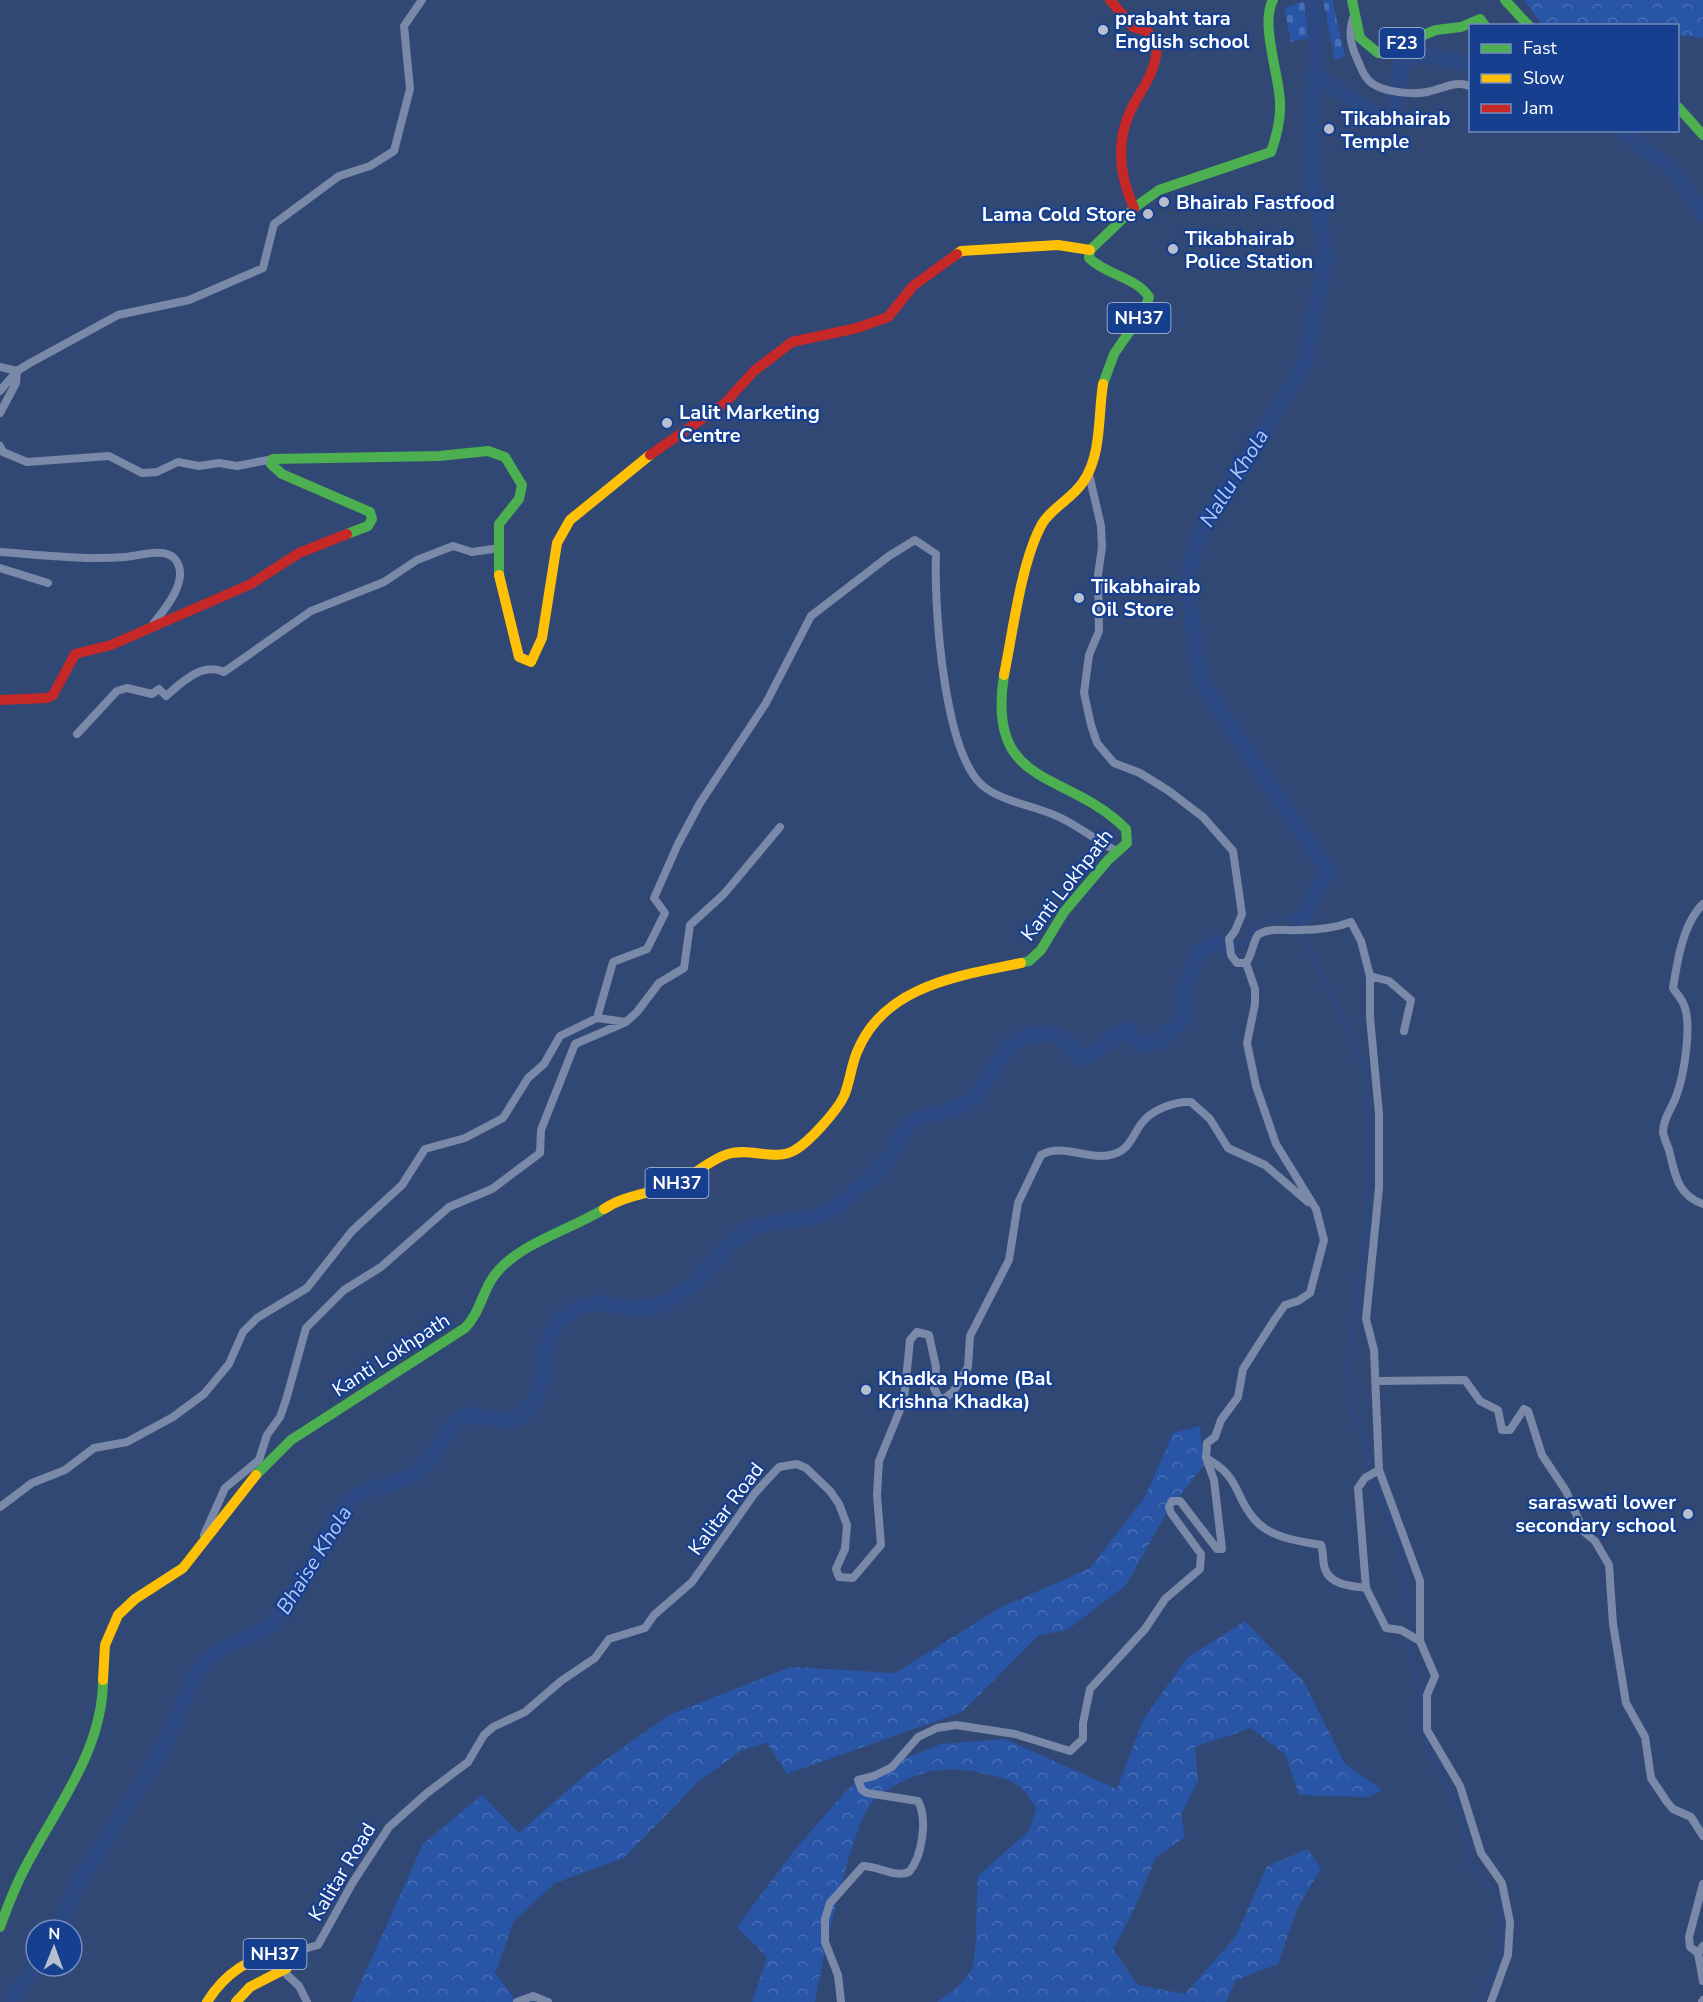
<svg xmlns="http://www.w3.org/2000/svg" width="1703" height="2002" font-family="'Nunito Sans',sans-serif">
<defs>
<pattern id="forest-crowns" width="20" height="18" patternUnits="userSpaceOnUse" patternTransform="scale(1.5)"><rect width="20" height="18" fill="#2955a6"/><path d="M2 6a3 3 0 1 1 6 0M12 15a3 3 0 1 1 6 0" fill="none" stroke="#496eb3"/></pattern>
<pattern id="cemetery-stones" width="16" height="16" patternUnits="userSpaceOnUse" patternTransform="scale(1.5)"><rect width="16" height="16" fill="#2955a6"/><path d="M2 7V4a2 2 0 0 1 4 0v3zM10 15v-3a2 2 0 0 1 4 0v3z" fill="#496eb3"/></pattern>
</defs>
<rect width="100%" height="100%" fill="#324874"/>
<!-- forest -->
<path fill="url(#forest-crowns)" d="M1524,0H1703V38L1678,35V26L1542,25Z
M1200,1426L1204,1465L1167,1512L1126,1585L1067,1630L1039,1635L962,1712L787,1774L767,1743L742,1750L698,1782L624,1858L555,1883L514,1921L495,1973L517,2002H352L423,1844L482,1795L519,1833L587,1773L669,1715L791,1667L895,1673L998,1609L1090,1568L1145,1497L1173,1433Z
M1245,1621L1304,1682L1345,1764L1382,1790L1368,1797L1299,1795L1286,1755L1251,1728L1195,1747L1198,1781L1181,1815L1185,1837L1156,1857L1132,1914L1113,1949L1138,1985L1185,1994L1236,1936L1267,1866L1308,1849L1321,1869L1298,1907L1278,1964L1236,1980L1226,2002H937C949,1994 964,1983 971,1970C978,1956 976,1897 978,1876L1030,1830L1036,1808C1032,1802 1028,1794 1023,1789C1009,1777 980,1772 962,1770C932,1766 897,1780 874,1800C851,1821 822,1966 815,2002H752L767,1957L737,1927L793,1852L846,1791L866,1774L941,1744L1005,1739L1117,1789L1143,1720L1187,1658Z"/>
<!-- cemetery -->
<path fill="url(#cemetery-stones)" d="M1323,0H1332L1345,56L1335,60Z
M1304,1L1309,38L1291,42L1284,8Z"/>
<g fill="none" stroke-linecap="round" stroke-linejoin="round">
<!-- stream -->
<path stroke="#2c4984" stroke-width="3" d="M1270,921L1288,919L1307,909
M1303,934L1365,1068L1368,1128L1367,1229L1348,1363L1352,1415L1363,1431L1369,1469
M1240,944L1247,942L1258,924
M1374,1480C1396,1527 1406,1577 1411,1629
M1408,1640L1421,1696L1420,1719L1428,1747L1462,1817L1472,1866L1502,1901L1504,1937L1494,1971L1475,2002"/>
<!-- river -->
<path stroke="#2c4984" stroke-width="16" d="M1314,74L1386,121L1394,118L1401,65L1419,53L1470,64
M1621,130L1672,169L1703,214
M1300,922L1328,870L1225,720L1199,675L1187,581L1199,533L1304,366L1326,258L1310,159L1318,31L1312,0
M59,1930L77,1884L162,1751L194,1677L207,1660L229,1645L254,1635L273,1624L315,1563L331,1527L351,1499L369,1490L412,1476L432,1457L452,1426L463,1417L476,1415L508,1422C562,1405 529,1341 564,1316C603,1288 618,1316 658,1305C698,1294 714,1252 747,1231C764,1220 798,1223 818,1216C833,1212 847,1198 859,1188C872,1178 885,1166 893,1152C899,1142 901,1129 912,1122C930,1110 958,1114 974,1098C995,1076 997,1045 1030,1035C1039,1033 1048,1032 1057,1036C1069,1041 1072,1052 1083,1059C1099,1049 1111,1037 1128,1030L1140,1044L1159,1042L1182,1020L1183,993L1198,953L1214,943L1230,946
M10,2002L36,1966"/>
<!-- street -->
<path stroke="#7989a7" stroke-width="8" d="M1353,18C1348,34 1351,46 1358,61C1362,70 1365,79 1373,84C1385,92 1412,95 1427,92C1443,89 1455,80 1470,86
M0,367L17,371L16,383L0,413
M0,391L17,371L30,363L118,315L189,300L263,268L274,224L339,176L370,166L394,151L410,89L404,26L422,0
M0,446L3,452L27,462L109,456L142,473L157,472L178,462L199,466L219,463L237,466L273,459
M1089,474L1101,526L1102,547L1098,575L1099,631L1089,655L1084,693L1091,725L1097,743L1114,763L1140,773L1169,791L1203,817L1233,851L1242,914L1235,931L1229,939L1231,955L1237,963H1246
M0,552C42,555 84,560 125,557C138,556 165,547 175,559C191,579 165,609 153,624
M0,568L48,583
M77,734L117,691L127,688L152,694L159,689L166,696C182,682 202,662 224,672L311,611L384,582L417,560L453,546L472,552L500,548
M1703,904C1683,923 1677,962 1673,988C1676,993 1681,998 1683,1003C1693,1022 1684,1074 1677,1094C1673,1107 1663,1118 1663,1132C1664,1138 1667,1145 1669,1150C1675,1174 1677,1195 1703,1204
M1370,976L1389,981L1411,1000L1404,1031
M597,1018L626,1022
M1376,1381L1465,1380L1480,1401L1498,1410L1502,1430H1510L1524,1409L1528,1411L1542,1455L1566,1491L1584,1532L1595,1541L1609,1565L1613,1624L1626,1703L1645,1737L1651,1778L1667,1802L1673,1809L1691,1817L1703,1836
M1206,1458C1242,1478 1233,1495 1255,1520C1271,1538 1298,1541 1321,1545C1324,1553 1322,1561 1325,1569C1330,1585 1352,1586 1366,1588
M1379,1470L1365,1478L1358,1488L1366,1588L1386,1628L1401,1630L1420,1641
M0,1507L32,1483L65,1470L94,1448L127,1442L173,1417L204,1394L229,1364L243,1332L257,1318L307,1288L352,1231L402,1185L425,1149L465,1138L503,1118L528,1078L544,1064L560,1036L597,1018L613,962L647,949L665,913L654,898L678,844L700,803L766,703L811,616L889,556L915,540L936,554C934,603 943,761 987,789C1008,803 1036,806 1059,817C1080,827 1097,841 1118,852
M204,1535L225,1488L259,1460L267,1435L280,1417L286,1400L306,1328L344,1290L381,1267L449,1207L492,1189L540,1153L541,1130L575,1044L626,1022L637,1012L659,983L684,968L690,925L724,894L780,827
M1703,1946L1698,1953L1703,1981
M1698,1953L1690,1947L1689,1937L1703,1884
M283,1955L318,1945L353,1882L389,1827L427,1793L468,1762L484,1735L493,1727L525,1712L561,1681L595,1658L609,1639L645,1628L654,1615L692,1582L755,1493L779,1467L797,1464L806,1468L830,1491L839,1504L847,1525L845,1549L836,1569L839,1577L853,1578L881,1545L877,1495L879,1461L904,1400L910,1340L917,1332L929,1335L936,1367L934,1388L938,1396L944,1399L953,1392L968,1367L970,1336L1009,1260L1018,1203L1041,1155C1062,1142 1091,1162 1114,1154C1129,1150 1133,1135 1141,1124C1151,1110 1174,1101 1191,1102L1210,1119L1228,1148L1265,1165L1308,1202
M283,1971L299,1986L307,2002
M517,2002L533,1996L548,2002
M841,2002L838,1975L825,1942V1919L830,1903L863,1866C878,1866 895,1878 909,1872C922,1857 928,1819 918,1801L867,1793L862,1790L858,1780L874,1776L892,1767L918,1737L937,1728L956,1725L1015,1734L1070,1751L1083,1739V1723L1090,1689L1145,1629L1165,1599L1200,1569L1201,1554L1171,1513L1169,1507L1172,1501H1180L1217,1549H1222L1214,1480L1206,1458L1207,1443L1215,1437L1221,1420L1238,1397L1243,1369L1275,1319L1285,1305L1298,1301L1310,1293L1324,1240L1316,1209L1276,1144L1256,1086L1247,1043L1255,1004V989L1246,963C1252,956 1254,937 1259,934C1272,927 1287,931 1300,930C1317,930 1335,928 1351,922L1361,941L1370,976V1017L1379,1114V1188L1366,1319L1374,1350L1379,1470L1420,1581V1641L1435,1676L1427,1695V1730L1460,1786L1481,1853L1502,1883L1510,1922L1508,1955L1491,2002
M1702,2002L1703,2000"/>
<!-- fast -->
<path stroke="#4caf50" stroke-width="10" d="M1352,0L1360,38L1378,53L1436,30L1461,27L1480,19L1485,26
M1505,0L1529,26
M1678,107L1703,135
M1103,384L1114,354L1145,309L1149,297C1136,277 1106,275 1089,258L1090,250L1134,208L1159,190L1271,152C1277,135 1281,120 1280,102C1279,74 1260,23 1273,0
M347,534L368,526L372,519L370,512L282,474L271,464L273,459L439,456L488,451L505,457L522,485L519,499L499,524V575
M1004,675C986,790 1066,769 1126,829L1127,843L1108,860L1064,912L1041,950L1029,961L1021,963
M256,1475L291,1440L465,1328C480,1313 482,1292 494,1276C517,1244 570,1230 604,1209
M0,1927C8,1905 16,1884 27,1864C58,1805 103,1749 103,1680"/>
<!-- slow -->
<path stroke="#ffc107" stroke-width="10" d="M957,254L961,251L1058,245L1090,250
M499,575L519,657L531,662L542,638L557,543L570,520L650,455
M1004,675C1013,632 1021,562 1042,524C1052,507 1072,499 1083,482C1102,455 1098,415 1103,384
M604,1209C625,1195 649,1194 672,1185C692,1178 708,1160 728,1154C750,1147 775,1162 795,1150C809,1142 837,1111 844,1096C850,1082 851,1066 857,1052C884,985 959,976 1021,963
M103,1680L105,1645L118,1615L135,1599L183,1568L256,1475
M207,2002C223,1976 253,1951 286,1956L289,1962L287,1968L250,1987L236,2002"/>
<!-- jam -->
<path stroke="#c62828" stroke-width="10" d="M1110,0L1133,27L1147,31L1157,43C1157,68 1147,81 1135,102C1115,137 1118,173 1134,208
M650,455L725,403L754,371L792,342L857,328L888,317L913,286L957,254
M0,700L47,698L53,695L75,654L111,645L251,584L299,553L347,534"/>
</g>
<!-- markers -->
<g fill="#b7bfce" stroke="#163f90" stroke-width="2">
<circle cx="1103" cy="30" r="6"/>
<circle cx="1329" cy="129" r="6"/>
<circle cx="1164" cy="202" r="6"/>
<circle cx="1148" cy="214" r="6"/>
<circle cx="1173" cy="249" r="6"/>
<circle cx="667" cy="423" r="6"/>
<circle cx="1079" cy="598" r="6"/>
<circle cx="866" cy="1390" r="6"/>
<circle cx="1688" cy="1514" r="6"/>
</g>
<g text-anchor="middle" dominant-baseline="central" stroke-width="4.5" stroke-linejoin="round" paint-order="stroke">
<!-- shield labels -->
<g fill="#163f90" stroke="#b9c5de" stroke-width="1.5">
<rect x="1379.5" y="28" width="45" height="30" rx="4.5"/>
<rect x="1107.5" y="303" width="63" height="30" rx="4.5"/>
<rect x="645.5" y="1168" width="63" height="30" rx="4.5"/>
<rect x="243.5" y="1939" width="63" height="30" rx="4.5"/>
</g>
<g font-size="18" font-weight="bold" fill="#fff">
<text x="1402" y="43">F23</text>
<text x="1139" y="318">NH37</text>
<text x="677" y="1183">NH37</text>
<text x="275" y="1954">NH37</text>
</g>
<!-- poi labels -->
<g font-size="20" font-weight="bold" fill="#fff" stroke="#163f90" text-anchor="start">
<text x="1115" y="18">prabaht tara<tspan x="1115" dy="23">English school</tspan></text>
<text x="1341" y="118">Tikabhairab<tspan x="1341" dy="23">Temple</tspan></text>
<text x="1176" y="202">Bhairab Fastfood</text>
<text x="1136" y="214" text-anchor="end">Lama Cold Store</text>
<text x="1185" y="238">Tikabhairab<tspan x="1185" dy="23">Police Station</tspan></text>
<text x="679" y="412">Lalit Marketing<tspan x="679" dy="23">Centre</tspan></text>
<text x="1091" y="586">Tikabhairab<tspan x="1091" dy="23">Oil Store</tspan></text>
<text x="878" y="1378">Khadka Home (Bal<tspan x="878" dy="23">Krishna Khadka)</tspan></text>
<text x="1676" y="1502" text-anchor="end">saraswati lower<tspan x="1676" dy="23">secondary school</tspan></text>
</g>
<!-- street labels -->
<g font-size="20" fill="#fff" stroke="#163f90">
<text transform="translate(1067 885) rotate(-52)">Kanti Lokhpath</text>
<text transform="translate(391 1355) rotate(-33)">Kanti Lokhpath</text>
<text transform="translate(726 1509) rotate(-53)">Kalitar Road</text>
<text transform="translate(342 1872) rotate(-59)">Kalitar Road</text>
</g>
<!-- water labels -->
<g font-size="21" font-style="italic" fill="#aec9f7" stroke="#163f90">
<text transform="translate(1234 478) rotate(-58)">Nallu Khola</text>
<text transform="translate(314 1560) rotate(-58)">Bhaise Khola</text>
</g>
</g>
<!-- legend -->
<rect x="1469" y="24" width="210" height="108" fill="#163f90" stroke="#738cbc" stroke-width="1.5"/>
<rect x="1481" y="44" width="30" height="9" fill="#4caf50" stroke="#738cbc" stroke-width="1.5"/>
<text x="1523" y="54" font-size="18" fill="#ffffff">Fast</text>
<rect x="1481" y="74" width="30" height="9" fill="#ffc107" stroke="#738cbc" stroke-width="1.5"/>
<text x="1523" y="84" font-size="18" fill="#ffffff">Slow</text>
<rect x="1481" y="104" width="30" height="9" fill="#c62828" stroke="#738cbc" stroke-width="1.5"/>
<text x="1523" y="114" font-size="18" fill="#ffffff">Jam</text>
<!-- north arrow -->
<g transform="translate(54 1948) rotate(1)"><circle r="28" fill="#163f90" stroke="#738cbc" stroke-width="1.5"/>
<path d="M0-4.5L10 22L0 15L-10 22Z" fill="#b7bfce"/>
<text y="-9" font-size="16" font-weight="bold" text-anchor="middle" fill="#ffffff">N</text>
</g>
</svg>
